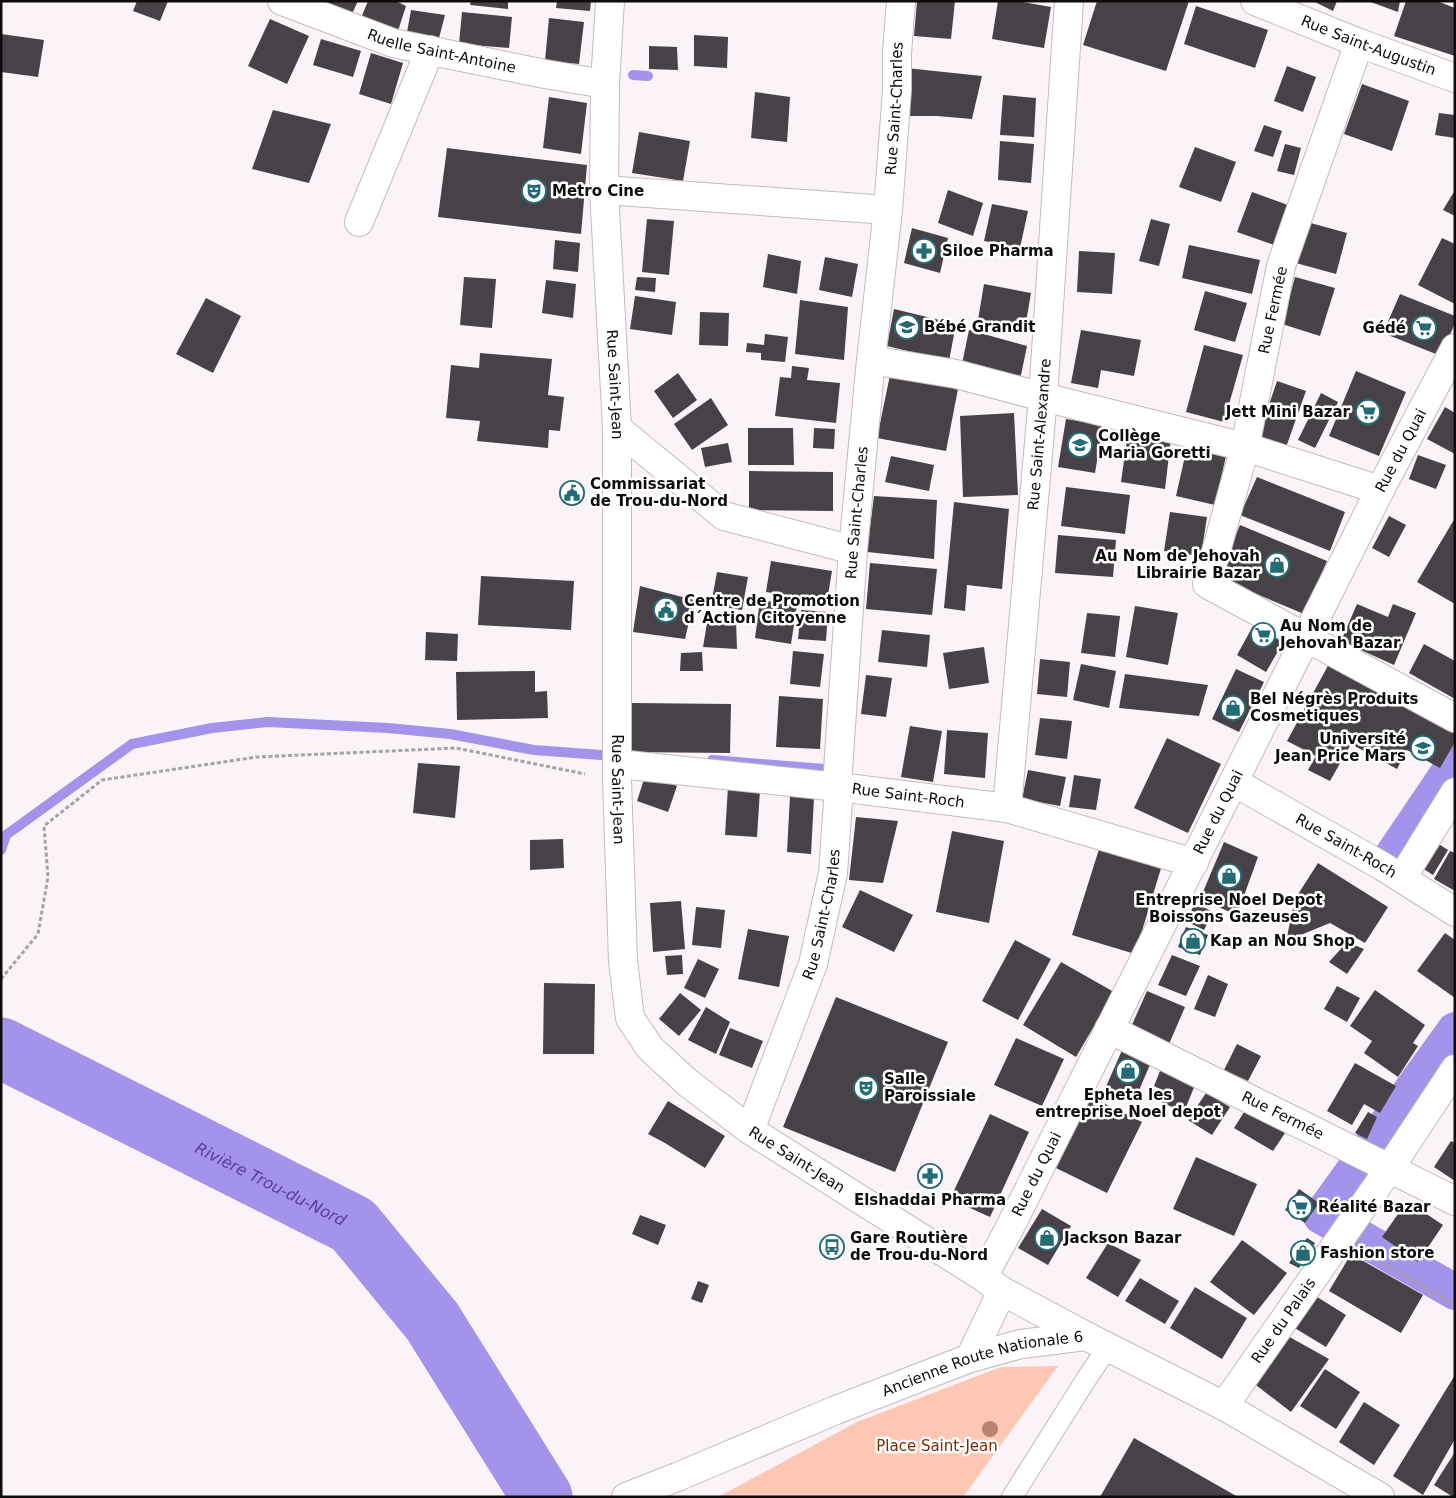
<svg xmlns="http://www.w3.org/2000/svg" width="1456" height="1498" font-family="'DejaVu Sans',sans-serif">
<rect width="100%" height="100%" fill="#fbf3f7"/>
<!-- green -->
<path fill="#fdc7b3" d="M1058,1366L963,1497H718L857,1422L1001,1367Z"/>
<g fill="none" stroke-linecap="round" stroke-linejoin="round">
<!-- stream -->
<path stroke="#a393eb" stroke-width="10" d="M633,75L648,76
M712,760L837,770
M1,850L6,835L132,744L212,728L268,722L388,728L450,734L534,750L601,755"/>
<!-- canal -->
<path stroke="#a393eb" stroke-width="36" d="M1395,858L1392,856L1455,763
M1368,1150L1455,1030
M1330,1221L1321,1216L1357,1166
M1361,1238L1455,1292"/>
<!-- river -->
<path stroke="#a393eb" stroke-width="61" id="s1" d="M1,1048L353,1225L432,1321L542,1497"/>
</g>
<!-- building -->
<path fill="#464247" d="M137,1H168L160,21L133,11Z
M319,1H358L351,16Z
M368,1H396L406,6L397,34L361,18Z
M471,1H508V9L470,5Z
M557,1H591L590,11L556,8Z
M917,1H955L951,39L914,36Z
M998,1H1017L1051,7L1044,48L992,39Z
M1097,1H1189L1166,71L1083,45Z
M1313,1H1337L1333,11Z
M1368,1H1400L1398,12Z
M1406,1H1437L1455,8V56L1394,36Z
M1196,6L1268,30L1255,68L1184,44Z
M411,10L445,15L439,38L407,32Z
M462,12L512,17L509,48L459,44Z
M549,18L584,22L579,64L545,61Z
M270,19L309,36L287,84L248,66Z
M1,34L44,40L38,77L1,72Z
M694,35L728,37L727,68L694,66Z
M321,39L361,51L353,77L313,65Z
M649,46L677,47L678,70L649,69Z
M371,53L403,63L391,104L359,94Z
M1287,66L1316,77L1303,112L1274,101Z
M906,68L982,76L972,119L937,116H901Z
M1362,84L1409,101L1392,151L1344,134Z
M755,92L790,97L787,142L751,138Z
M1003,95L1036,98L1034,137L1000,135Z
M549,97L587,103L581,154L543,148Z
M273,110L331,124L309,183L252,169Z
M1439,113L1455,115V138L1435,135Z
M1264,125L1282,131L1273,157L1254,151Z
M639,132L690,141L683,181L632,173Z
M1000,141L1034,144L1031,183L998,180Z
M1285,144L1301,148L1294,175L1277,171Z
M1195,147L1236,162L1221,202L1179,187Z
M447,148L587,165L581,234L438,217Z
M948,190L983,203L973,236L938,223Z
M1455,190V216L1443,210Z
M1252,192L1288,205L1274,245L1237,232Z
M992,204L1028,211L1020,248L984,241Z
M647,219L674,221L669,275L642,272Z
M1151,219L1170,224L1159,266L1139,261Z
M1307,222L1347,233L1336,274L1296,263Z
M912,228L948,238L940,273L904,263Z
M1442,238L1455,244V304L1418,285Z
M555,240L580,243L578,272L553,269Z
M1189,245L1260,260L1252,294L1182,278Z
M1079,251L1115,253L1112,294L1077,292Z
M768,254L801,261L797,294L763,287Z
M825,257L858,264L852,297L819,290Z
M464,277L496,279L492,328L460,325Z
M637,277L656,278L655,292L635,290Z
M1295,277L1335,288L1320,336L1282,324Z
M546,280L576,284L573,318L542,313Z
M984,284L1031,293L1024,334L978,320Z
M1205,291L1247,303L1235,342L1194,330Z
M1400,294L1455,316V323L1441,356L1383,333Z
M635,296L676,302L672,335L630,329Z
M206,298L241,316L213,373L176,354Z
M800,300L848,307L844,360L795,354Z
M894,309L956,324L949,361L887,346Z
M700,312L729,313L728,346L699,345Z
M969,330L1027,346L1020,380L962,364Z
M1081,330L1141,340L1134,376L1101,370L1098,388L1071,383Z
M765,334L788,337L785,362L761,360V353L746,352L747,343L764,345Z
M1204,345L1243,355L1224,422L1186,412Z
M480,353L552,359L548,395L564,397L560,431L549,430L548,448L477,441L480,421L446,418L451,365L479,368Z
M792,366L809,368L807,380L840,383L836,423L775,416L780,377L791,378Z
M1356,371L1406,392L1379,456L1329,436Z
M678,373L697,400L673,418L654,391Z
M890,375L958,389L946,451L877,438Z
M1277,381L1306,391L1285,450L1257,440Z
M1321,393L1338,402L1315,448L1298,440Z
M711,398L728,425L692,450L674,424Z
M1445,407L1455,413V454L1427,439Z
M1014,413L1018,495L963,497L960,416Z
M1066,419L1103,425L1095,473L1058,467Z
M748,428H793L794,465H748Z
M814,428L835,429L834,449L813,448Z
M1128,432L1171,438L1165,489L1121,482Z
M728,443L732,462L705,467L701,448Z
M1187,447L1226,456L1215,505L1176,496Z
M1418,455L1446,465L1436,489L1409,479Z
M891,456L934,465L929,491L885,482Z
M749,471L833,472V511L749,510Z
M1257,477L1345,512L1330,551L1240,515Z
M1066,487L1130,495L1125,534L1061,526Z
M874,496L937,500L934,559L867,552Z
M954,502L1009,509L1002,589L967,585L965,611L944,608Z
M1170,512L1207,517L1201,556L1164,551Z
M1389,516L1406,525L1389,557L1372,548Z
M1455,518V604L1417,582Z
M1240,525L1327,561L1304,614L1218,578Z
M1058,535L1116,540L1113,577L1055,573Z
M771,561L832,571L827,601L766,592Z
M870,563L937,569L932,615L866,609Z
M717,572L748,577L742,610L711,605Z
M481,576L574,581L571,630L478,625Z
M640,586L694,600L685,639L633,632Z
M760,600L797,605L791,644L755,638Z
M1357,604L1388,617L1393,604L1416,613L1394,665L1341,641Z
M1135,606L1178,613L1168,665L1126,657Z
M801,610L828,612L826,641L798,639Z
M1087,613L1120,616L1115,657L1081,653Z
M708,617L736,620L737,649L703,647Z
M1258,617L1288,634L1266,672L1237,655Z
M882,630L930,635L927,667L878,662Z
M426,632L458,634L457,661L425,660Z
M1424,644L1455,661V699L1409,673Z
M984,647L989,683L949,689L943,653Z
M793,651L824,654L820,687L790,684Z
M702,652L703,671H680L681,653Z
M1040,659L1070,662L1067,697L1037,694Z
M1330,662L1455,729V742L1440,768L1407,750L1397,769L1351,744L1330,781L1308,770L1316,756L1287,741Z
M1081,664L1116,671L1109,708L1073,700Z
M1236,669L1264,682L1239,732L1212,719Z
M535,671V692L547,691L548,718L457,720L456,672Z
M1125,674L1208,685L1199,716L1119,708Z
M866,675L892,678L886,717L861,714Z
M779,696L823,699L820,749L776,747Z
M629,703L731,704L730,753L628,752Z
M1040,718L1072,721L1067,759L1035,755Z
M910,726L942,731L933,782L901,777Z
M947,730L988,733L985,778L944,774Z
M1167,738L1221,764L1188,833L1134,808Z
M418,763L460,766L455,818L413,813Z
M1028,770L1066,777L1060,806L1022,799Z
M1074,775L1101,779L1096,810L1069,807Z
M645,776L677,786L668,812L637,801Z
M728,787L760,790L757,837L725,835Z
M790,796L814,798L811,854L787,852Z
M856,817L898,821L883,883L849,880Z
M952,831L1004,841L989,923L936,912Z
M563,839L564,868L530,870V840Z
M1434,841L1448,850L1433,875L1419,866Z
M1224,842L1258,857L1237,915L1200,899Z
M1100,846L1162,865L1135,954L1072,935Z
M1450,851L1455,853V891L1434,879Z
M1318,863L1388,907L1365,943L1330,923L1286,941L1295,899Z
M860,890L913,915L894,952L842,927Z
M681,901L685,949L653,952L650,903Z
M1195,903L1213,912L1204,930L1186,921Z
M696,907L725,910L721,948L692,945Z
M1186,927L1208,935L1200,955L1178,947Z
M748,929L789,936L779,987L738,979Z
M1445,933L1455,940V998L1417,971Z
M1015,940L1051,959L1018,1020L982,1001Z
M1347,942L1364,949L1347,974L1329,962Z
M682,955L683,974L667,975L665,956Z
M1172,955L1200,966L1186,996L1158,985Z
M698,959L719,969L705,998L684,988Z
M1061,962L1114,992L1076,1057L1023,1025Z
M1208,975L1228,984L1215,1017L1194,1009Z
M544,983L595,984L594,1054H543Z
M1337,986L1360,998L1347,1022L1324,1009Z
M1375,990L1425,1025L1413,1043L1418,1046L1398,1077L1364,1053L1372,1041L1350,1026Z
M1147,991L1185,1007L1169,1044L1131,1027Z
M680,993L701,1010L679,1036L659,1019Z
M836,997L948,1042L895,1172L783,1127Z
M706,1007L730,1022L716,1054L688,1040Z
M730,1028L763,1041L752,1068L719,1055Z
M1016,1038L1064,1059L1042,1106L994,1085Z
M1237,1044L1261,1056L1248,1081L1224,1070Z
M1123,1048L1152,1060L1134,1102L1105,1089Z
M1355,1063L1396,1086L1380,1113L1364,1104L1352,1125L1327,1111Z
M1162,1066L1197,1080L1184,1112L1158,1101L1162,1090L1154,1086Z
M1206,1093L1230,1107L1212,1135L1188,1120Z
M1091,1097L1142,1122L1107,1193L1056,1168Z
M668,1101L725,1136L705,1168L665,1143L648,1134Z
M1246,1109L1285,1133L1273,1151L1234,1128Z
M1368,1112L1377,1117L1367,1139L1355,1133Z
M990,1114L1029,1132L990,1217L950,1199Z
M1451,1141L1455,1143V1181L1434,1167Z
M1196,1157L1257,1184L1234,1236L1173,1209Z
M1299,1189L1319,1203L1305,1223L1285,1210Z
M1407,1201L1443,1225L1418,1262L1382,1237Z
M1042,1209L1071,1226L1048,1265L1018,1248Z
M640,1215L666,1225L658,1245L632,1234Z
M1307,1238L1315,1243L1299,1268L1289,1263Z
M1242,1240L1287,1273L1254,1315L1210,1282Z
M1108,1243L1141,1260L1118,1297L1086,1278Z
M1351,1254L1423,1295L1401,1333L1329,1291Z
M1140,1278L1179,1301L1165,1324L1125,1301Z
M698,1281L709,1285L702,1303L691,1299Z
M1195,1287L1247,1318L1222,1359L1170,1328Z
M1314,1295L1346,1315L1326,1347L1293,1327Z
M1286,1335L1329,1359L1291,1412L1252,1382Z
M1325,1369L1360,1392L1336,1429L1300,1406Z
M1455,1375V1439L1423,1495L1393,1476Z
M1364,1402L1400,1425L1374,1465L1339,1442Z
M1134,1438L1180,1464L1238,1497H1100Z
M1455,1452V1497H1453L1434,1485Z"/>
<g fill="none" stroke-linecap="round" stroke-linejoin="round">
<defs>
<path id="service" d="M1012,1497L1087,1378L1108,1347"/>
<g id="minor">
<path id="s2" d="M282,1L393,43L545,74L605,84"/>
<path id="s3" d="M1255,1L1359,43L1455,78"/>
<path d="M1359,43L1281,266L1245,447L1207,584L1455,718"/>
<path d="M604,190L888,210"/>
<path d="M359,222L430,50"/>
<path d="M871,360L956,374L1043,397L1245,447L1380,490"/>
<path d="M617,428L724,516L853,550"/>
<path id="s4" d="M618,764L839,787L1007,808L1194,863"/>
<path id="s5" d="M1234,782L1382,866L1455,912"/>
<path id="s6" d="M1007,808L1043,397L1069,1"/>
<path d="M1402,878L1455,792"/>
<path id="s7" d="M1109,1029L1455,1201"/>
<path id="s8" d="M750,1130L813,964L833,873L839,787L838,770L853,550L871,360L888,210L897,90V53L901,1"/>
<path id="s9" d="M983,1277L1007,1233L1380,490L1455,348"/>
<path id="s10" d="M1224,1406L1389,1169L1455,1069"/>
</g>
<g id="tertiary">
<path id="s11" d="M610,1L605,84L604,190L617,428V780L623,961L630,1018L650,1048L688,1083L750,1130L983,1277L1002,1291L1086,1336"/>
<path d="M970,1358L1002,1291"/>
</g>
<g id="secondary">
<path id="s12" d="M626,1497L677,1477L836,1410L970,1358L1021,1344L1086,1336L1224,1406L1380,1497"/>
</g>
</defs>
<!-- service casing -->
<use href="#service" stroke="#c3bbbf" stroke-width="22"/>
<!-- minor casing -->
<use href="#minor" stroke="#c3bbbf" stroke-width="30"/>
<!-- tertiary casing -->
<use href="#tertiary" stroke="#c3bbbf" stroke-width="30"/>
<!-- secondary casing -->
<use href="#secondary" stroke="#c3bbbf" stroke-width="30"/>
<!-- path -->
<path stroke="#a7a1a4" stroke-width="3" stroke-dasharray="4 2.5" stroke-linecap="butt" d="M1,979L38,934L48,877L44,826L102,780L257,757L456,748L585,774
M1367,1253L1455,1306"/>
<!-- service -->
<use href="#service" stroke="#fff" stroke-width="20"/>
<!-- minor -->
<use href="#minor" stroke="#fff" stroke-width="28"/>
<!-- tertiary -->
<use href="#tertiary" stroke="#fff" stroke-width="28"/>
<!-- secondary -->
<use href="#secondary" stroke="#fff" stroke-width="28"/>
</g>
<!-- trees -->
<circle fill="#b6846f" cx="990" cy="1429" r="8"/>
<!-- icons -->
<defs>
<symbol id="theatre-ring" viewBox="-11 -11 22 22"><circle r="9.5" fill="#fff" stroke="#236c76" stroke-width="1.5"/><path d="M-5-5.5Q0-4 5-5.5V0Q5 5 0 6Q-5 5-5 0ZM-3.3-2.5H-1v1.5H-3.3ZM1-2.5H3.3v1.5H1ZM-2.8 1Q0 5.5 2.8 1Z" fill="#236c76"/></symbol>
<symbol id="pharmacy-ring" viewBox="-11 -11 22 22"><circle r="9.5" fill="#fff" stroke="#236c76" stroke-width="1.5"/><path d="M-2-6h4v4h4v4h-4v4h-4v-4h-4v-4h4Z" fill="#236c76"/></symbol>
<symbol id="school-ring" viewBox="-11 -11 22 22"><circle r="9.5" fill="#fff" stroke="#236c76" stroke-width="1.5"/><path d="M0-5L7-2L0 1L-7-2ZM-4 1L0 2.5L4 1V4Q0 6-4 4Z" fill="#236c76"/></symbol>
<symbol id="supermarket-ring" viewBox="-11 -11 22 22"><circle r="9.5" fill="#fff" stroke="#236c76" stroke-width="1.5"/><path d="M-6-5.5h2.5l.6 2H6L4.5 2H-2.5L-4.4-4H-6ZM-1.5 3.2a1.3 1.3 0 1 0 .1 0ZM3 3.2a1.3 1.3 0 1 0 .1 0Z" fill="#236c76"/></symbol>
<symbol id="civic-ring" viewBox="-11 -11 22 22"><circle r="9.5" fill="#fff" stroke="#236c76" stroke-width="1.5"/><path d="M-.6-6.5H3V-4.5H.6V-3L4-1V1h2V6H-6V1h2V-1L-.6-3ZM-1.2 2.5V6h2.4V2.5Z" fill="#236c76"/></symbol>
<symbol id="shop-ring" viewBox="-11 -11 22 22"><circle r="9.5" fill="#fff" stroke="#236c76" stroke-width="1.5"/><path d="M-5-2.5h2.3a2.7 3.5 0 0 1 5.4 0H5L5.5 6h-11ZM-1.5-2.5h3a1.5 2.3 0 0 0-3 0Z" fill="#236c76"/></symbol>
<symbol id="university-ring" viewBox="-11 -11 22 22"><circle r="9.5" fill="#fff" stroke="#236c76" stroke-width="1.5"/><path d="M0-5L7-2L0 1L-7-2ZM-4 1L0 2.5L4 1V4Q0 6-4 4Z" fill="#236c76"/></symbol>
<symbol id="bus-ring" viewBox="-11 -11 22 22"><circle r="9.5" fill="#fff" stroke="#236c76" stroke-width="1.5"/><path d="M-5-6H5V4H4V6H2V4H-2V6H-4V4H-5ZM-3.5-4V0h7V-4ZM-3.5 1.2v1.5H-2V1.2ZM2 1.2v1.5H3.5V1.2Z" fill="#236c76"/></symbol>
</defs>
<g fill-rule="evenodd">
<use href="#theatre-ring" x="520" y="177" width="28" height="28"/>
<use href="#pharmacy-ring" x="910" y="237" width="28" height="28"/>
<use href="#school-ring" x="893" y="313" width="28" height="28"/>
<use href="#supermarket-ring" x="1410" y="314" width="28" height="28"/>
<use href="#supermarket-ring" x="1354" y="398" width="28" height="28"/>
<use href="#school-ring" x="1066" y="431" width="28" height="28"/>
<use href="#civic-ring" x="558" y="479" width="28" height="28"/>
<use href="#shop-ring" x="1263" y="551" width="28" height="28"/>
<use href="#civic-ring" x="652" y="596" width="28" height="28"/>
<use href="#supermarket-ring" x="1249" y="621" width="28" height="28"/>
<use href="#shop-ring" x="1219" y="694" width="28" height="28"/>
<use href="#university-ring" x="1409" y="734" width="28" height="28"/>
<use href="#shop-ring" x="1215" y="862" width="28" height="28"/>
<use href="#shop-ring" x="1179" y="927" width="28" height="28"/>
<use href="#shop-ring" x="1114" y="1057" width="28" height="28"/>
<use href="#theatre-ring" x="852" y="1074" width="28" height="28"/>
<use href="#pharmacy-ring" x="916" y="1162" width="28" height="28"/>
<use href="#supermarket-ring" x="1286" y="1193" width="28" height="28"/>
<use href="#shop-ring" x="1033" y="1224" width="28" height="28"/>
<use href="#bus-ring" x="818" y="1233" width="28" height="28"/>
<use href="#shop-ring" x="1289" y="1239" width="28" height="28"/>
</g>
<g text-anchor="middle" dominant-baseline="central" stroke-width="5" stroke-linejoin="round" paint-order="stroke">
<!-- street labels -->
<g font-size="15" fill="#0e0c0d" stroke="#fff">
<text stroke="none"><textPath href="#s3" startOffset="122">Rue Saint-Augustin</textPath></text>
<text stroke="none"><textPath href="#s2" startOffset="168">Ruelle Saint-Antoine</textPath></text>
<text stroke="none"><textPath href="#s8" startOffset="1038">Rue Saint-Charles</textPath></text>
<text transform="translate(1273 310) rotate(-78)">Rue Fermée</text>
<text stroke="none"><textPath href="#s11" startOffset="384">Rue Saint-Jean</textPath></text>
<text stroke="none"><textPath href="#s6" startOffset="375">Rue Saint-Alexandre</textPath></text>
<text stroke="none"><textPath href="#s9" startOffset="926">Rue du Quai</textPath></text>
<text stroke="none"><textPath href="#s8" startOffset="632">Rue Saint-Charles</textPath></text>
<text stroke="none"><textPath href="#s11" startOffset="789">Rue Saint-Jean</textPath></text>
<text stroke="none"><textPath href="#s4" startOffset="292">Rue Saint-Roch</textPath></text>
<text stroke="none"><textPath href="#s9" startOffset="521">Rue du Quai</textPath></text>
<text stroke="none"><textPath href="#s5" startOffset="129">Rue Saint-Roch</textPath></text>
<text stroke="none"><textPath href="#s8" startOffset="228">Rue Saint-Charles</textPath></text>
<text stroke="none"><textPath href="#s7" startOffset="194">Rue Fermée</textPath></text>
<text stroke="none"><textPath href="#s11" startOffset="1239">Rue Saint-Jean</textPath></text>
<text stroke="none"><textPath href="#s9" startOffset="116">Rue du Quai</textPath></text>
<text stroke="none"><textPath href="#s10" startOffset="104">Rue du Palais</textPath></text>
<text stroke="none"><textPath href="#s12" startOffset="382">Ancienne Route Nationale 6</textPath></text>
</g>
<!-- poi labels -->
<g font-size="15" font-weight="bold" fill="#0e0c0d" stroke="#fff" text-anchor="start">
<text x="552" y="191">Metro Cine</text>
<text x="942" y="251">Siloe Pharma</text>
<text x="924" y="327">Bébé Grandit</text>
<text x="1406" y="328" text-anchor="end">Gédé</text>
<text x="1350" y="412" text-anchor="end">Jett Mini Bazar</text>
<text x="1098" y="436">Collège<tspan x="1098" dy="17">Maria Goretti</tspan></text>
<text x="590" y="484">Commissariat<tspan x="590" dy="17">de Trou-du-Nord</tspan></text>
<text x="1260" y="556" text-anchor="end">Au Nom de Jehovah<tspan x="1260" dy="17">Librairie Bazar</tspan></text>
<text x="684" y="601">Centre de Promotion<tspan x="684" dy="17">d´Action Citoyenne</tspan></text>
<text x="1280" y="626">Au Nom de<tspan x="1280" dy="17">Jehovah Bazar</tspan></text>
<text x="1250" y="699">Bel Négrès Produits<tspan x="1250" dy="17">Cosmetiques</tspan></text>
<text x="1406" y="739" text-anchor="end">Université<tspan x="1406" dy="17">Jean Price Mars</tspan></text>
<text x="1229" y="900" text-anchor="middle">Entreprise Noel Depot<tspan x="1229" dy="17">Boissons Gazeuses</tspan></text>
<text x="1210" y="941">Kap an Nou Shop</text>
<text x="884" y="1079">Salle<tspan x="884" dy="17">Paroissiale</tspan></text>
<text x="1128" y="1095" text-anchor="middle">Epheta les<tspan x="1128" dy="17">entreprise Noel depot</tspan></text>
<text x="930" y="1200" text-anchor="middle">Elshaddai Pharma</text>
<text x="1318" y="1207">Réalité Bazar</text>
<text x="850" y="1238">Gare Routière<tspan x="850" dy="17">de Trou-du-Nord</tspan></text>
<text x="1064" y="1238">Jackson Bazar</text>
<text x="1320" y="1253">Fashion store</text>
</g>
<!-- park labels -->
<g font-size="15" fill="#7d2900" stroke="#fff">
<text x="937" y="1446">Place Saint-Jean</text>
</g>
<!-- water labels -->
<g font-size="16" font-style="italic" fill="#583da3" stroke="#fff">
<text stroke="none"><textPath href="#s1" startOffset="302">Rivière Trou-du-Nord</textPath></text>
</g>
</g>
<!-- border -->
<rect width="1456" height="1498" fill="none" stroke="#0e0c0d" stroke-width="5"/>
</svg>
